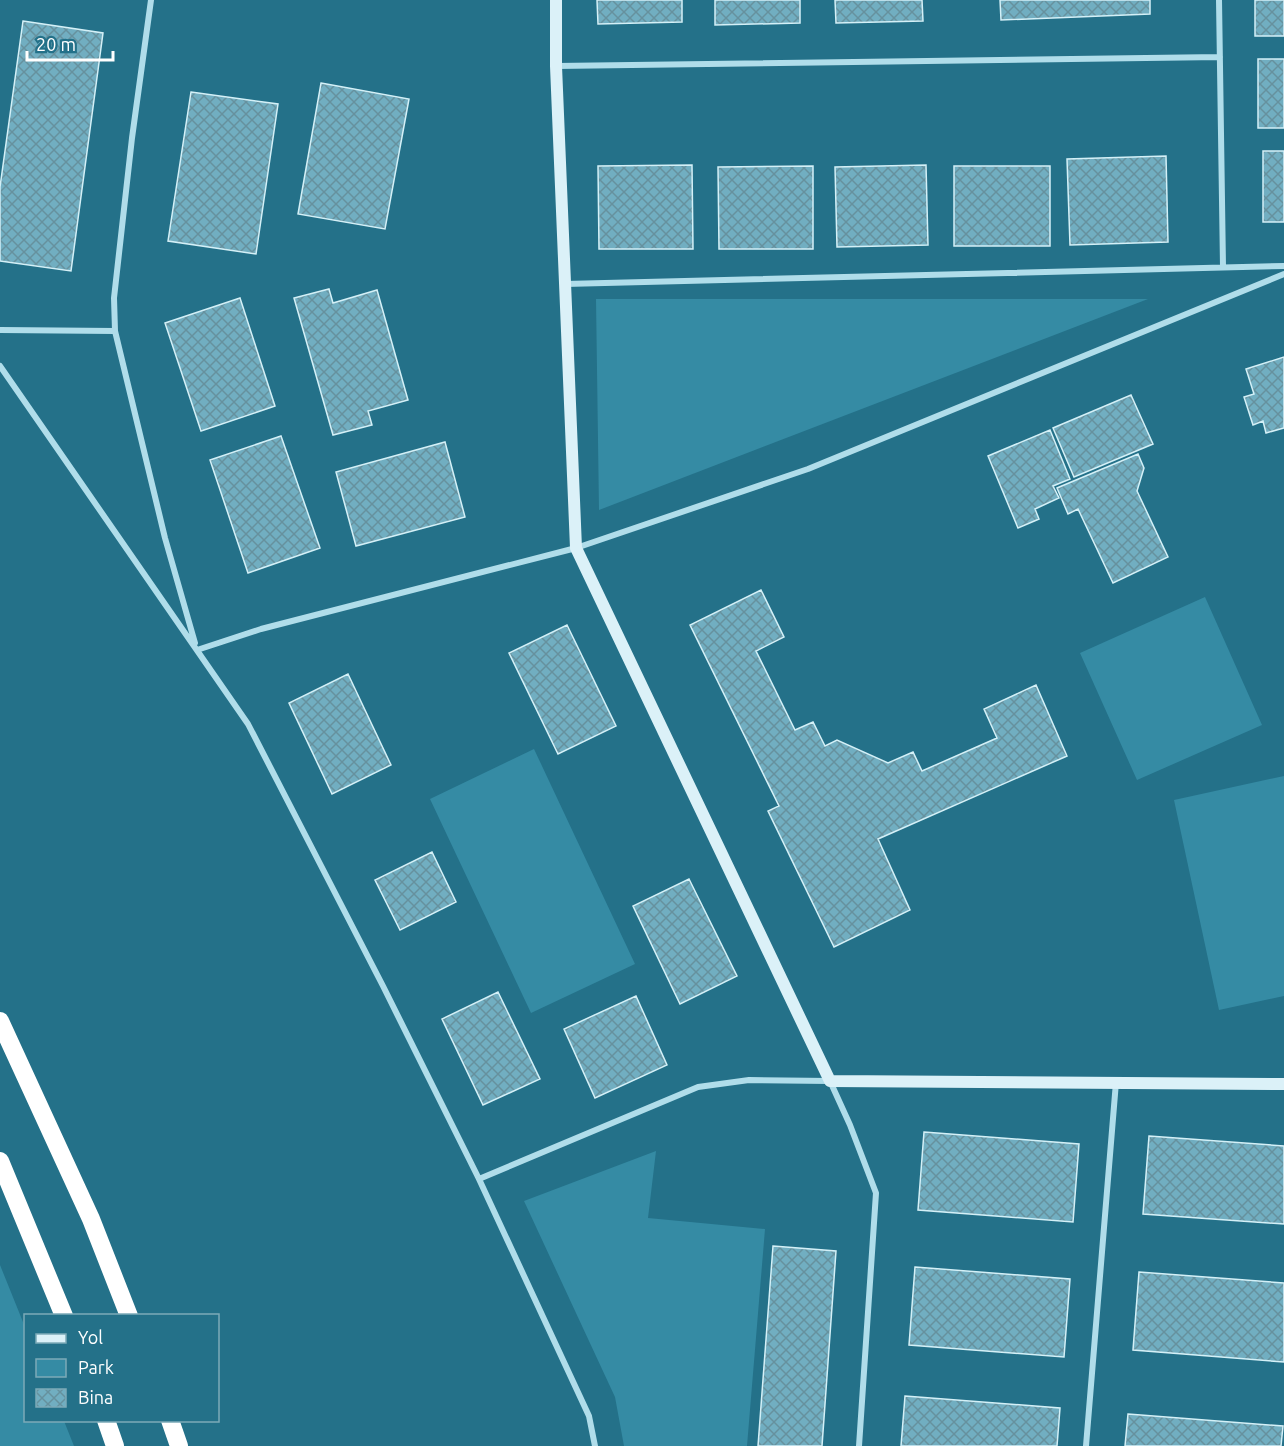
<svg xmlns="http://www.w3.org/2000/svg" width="1284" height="1446" font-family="Ubuntu,sans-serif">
<defs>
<pattern id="building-cross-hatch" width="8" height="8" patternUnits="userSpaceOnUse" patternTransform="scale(1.5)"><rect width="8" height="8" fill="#71aec1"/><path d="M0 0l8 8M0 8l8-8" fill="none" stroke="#66919e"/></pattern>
</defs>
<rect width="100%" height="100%" fill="#247189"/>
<!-- park -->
<path fill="#358ba4" d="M596,299H1148L599,510Z
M1205,597L1262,725L1137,780L1080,653Z
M534,749L635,964L531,1013L430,799Z
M1284,776V996L1219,1010L1174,800Z
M656,1151L648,1218L765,1229L747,1446H624L615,1397L524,1201Z
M0,1265L25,1327L26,1420L64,1421L74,1446H0Z"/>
<!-- building -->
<path fill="url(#building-cross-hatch)" stroke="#d4f0f7" stroke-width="1.5" d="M597,0H682V22L598,24Z
M715,0H800V23L715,25Z
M835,0H922L923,21L836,23Z
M1000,0H1150V14L1001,20Z
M1255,0H1284V36H1255Z
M23,21L103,33L71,271L0,261V187Z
M1258,59H1284V128H1258Z
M321,83L409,99L385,229L298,214Z
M191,92L278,104L256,254L168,241Z
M1263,151H1284V222H1263Z
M1166,156L1168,242L1070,245L1067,159Z
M692,165L693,249H599L598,166Z
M926,165L928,245L837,247L835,167Z
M813,166V249H719L718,167Z
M954,166H1050V246H954Z
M329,289L333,303L377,290L408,400L368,411L372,425L333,435L294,298Z
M240,298L275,406L201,431L165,323Z
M1284,357V428L1266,433L1263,421L1253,425L1244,397L1254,394L1246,369Z
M1131,395L1153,444L1074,477L1053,428Z
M1050,430L1070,479L1053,486L1059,498L1035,509L1039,519L1018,528L988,456Z
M281,436L320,548L248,573L210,460Z
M445,442L465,517L356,546L336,472Z
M1138,454L1144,468L1137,491L1168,557L1113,583L1078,509L1068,514L1057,488Z
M761,590L784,637L756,651L795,730L813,722L825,746L837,740L888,763L913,752L922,771L997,738L984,709L1036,685L1067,756L878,839L910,910L834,947L768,811L779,806L690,625Z
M567,625L616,726L558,754L509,653Z
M348,674L391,765L332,794L289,703Z
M432,852L456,902L400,930L375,880Z
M689,879L737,976L680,1004L633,906Z
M498,992L540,1079L483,1105L442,1019Z
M636,996L667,1065L595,1098L564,1029Z
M924,1132L1079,1144L1073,1222L918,1210Z
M1149,1136L1284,1146V1224L1143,1214Z
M773,1246L836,1251L822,1446H758Z
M915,1267L1070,1279L1064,1357L909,1345Z
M1139,1272L1284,1283V1362L1133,1350Z
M905,1396L1060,1408L1057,1446H901Z
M1128,1414L1283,1426L1281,1446H1125Z"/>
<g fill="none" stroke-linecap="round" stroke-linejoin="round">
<!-- street -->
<path stroke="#b0ddea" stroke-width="6" d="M151,0L132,138L114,298L115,331L165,538L195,643
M1219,0L1223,267
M556,66L1220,57
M565,284L1284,266
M0,330L115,331
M0,366L248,724L383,986L479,1179L589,1416L595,1446
M197,650L261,629L576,548L808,469L1284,274
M479,1179L698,1087L749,1080L830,1081L850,1125L876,1193L859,1446
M1086,1446L1116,1082"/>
<!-- secondary -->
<path stroke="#dbf1f8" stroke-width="12" d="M556,0V66L576,548L830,1081L1284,1084"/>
<!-- highway -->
<path stroke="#fff" stroke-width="18" d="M0,1021L91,1219L129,1316
M0,1161L64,1316
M106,1420L115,1446
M170,1420L179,1446"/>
</g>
<!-- legend -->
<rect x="24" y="1314" width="195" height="108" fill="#247189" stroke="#7caab8" stroke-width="1.5"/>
<rect x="36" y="1334" width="30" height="9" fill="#dbf1f8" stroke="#7caab8" stroke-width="1.5"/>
<text x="78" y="1344" font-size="18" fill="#ffffff">Yol</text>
<rect x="36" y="1359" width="30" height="18" fill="#358ba4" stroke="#7caab8" stroke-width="1.5"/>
<text x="78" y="1374" font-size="18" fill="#ffffff">Park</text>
<rect x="36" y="1389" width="30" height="18" fill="url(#building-cross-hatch)" stroke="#7caab8" stroke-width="1.5"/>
<text x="78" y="1404" font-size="18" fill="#ffffff">Bina</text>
<!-- scale -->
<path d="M27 51v9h86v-9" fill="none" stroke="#ffffff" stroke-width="3"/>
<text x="36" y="51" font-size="18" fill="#ffffff" stroke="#247189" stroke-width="4.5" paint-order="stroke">20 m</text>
</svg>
